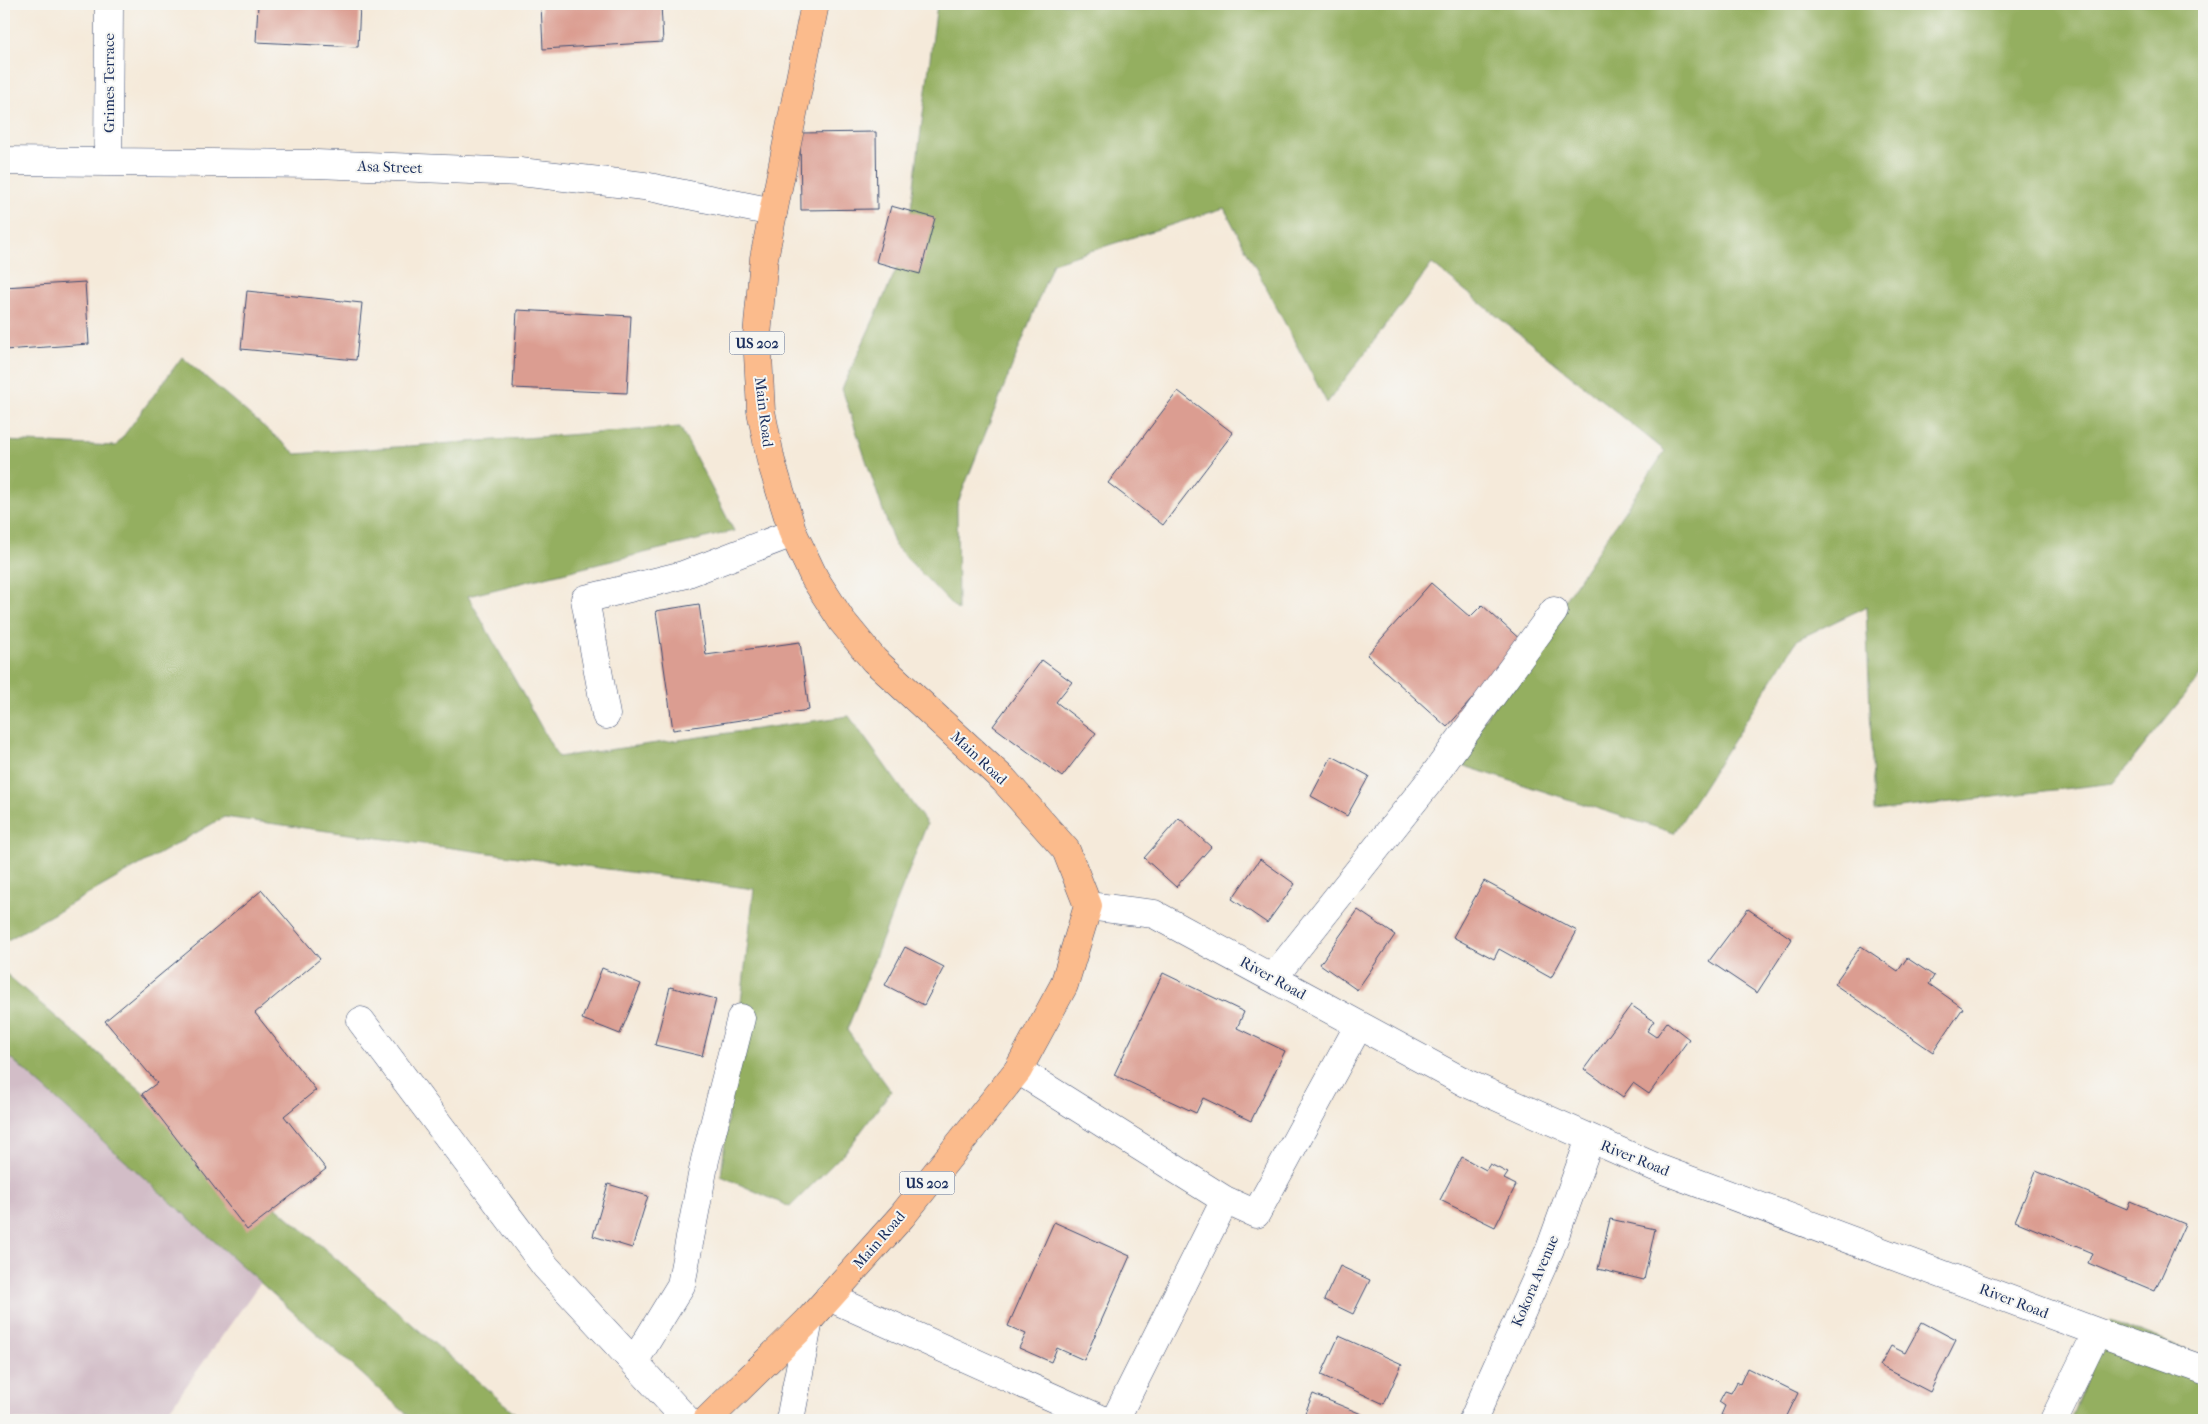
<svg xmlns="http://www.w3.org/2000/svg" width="2208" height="1424" font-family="'IM FELL French Canon',serif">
<rect width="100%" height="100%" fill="#f6f6f2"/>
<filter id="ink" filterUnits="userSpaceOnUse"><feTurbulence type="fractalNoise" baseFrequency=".02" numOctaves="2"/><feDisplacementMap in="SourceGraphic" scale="10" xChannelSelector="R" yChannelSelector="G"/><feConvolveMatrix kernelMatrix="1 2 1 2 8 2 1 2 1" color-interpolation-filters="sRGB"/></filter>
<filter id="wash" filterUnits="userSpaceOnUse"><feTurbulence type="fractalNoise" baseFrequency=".0096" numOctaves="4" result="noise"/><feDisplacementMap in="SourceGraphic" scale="20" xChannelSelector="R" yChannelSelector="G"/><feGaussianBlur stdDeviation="1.12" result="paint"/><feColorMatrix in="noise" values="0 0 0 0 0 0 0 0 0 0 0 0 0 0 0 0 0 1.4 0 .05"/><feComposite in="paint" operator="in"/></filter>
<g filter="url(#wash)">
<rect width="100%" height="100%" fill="#f5eada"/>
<!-- industrial -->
<path fill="#d2bdc7" d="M4,1052L260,1283L162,1420H4Z"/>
<!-- forest -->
<path fill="#94af60" stroke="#586f5f" d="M937,4H2204V671L2114,783L1874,811L1866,607L1798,639L1674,833L1455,763L1665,451L1432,264L1327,403L1224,208L1053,263L957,505L958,611L895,546L842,389L906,248Z
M182,357L296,454L680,427L734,531L468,596L558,757L849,716L927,824L847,1030L891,1091L848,1149L790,1207L721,1176L754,889L224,817L4,942V441L116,446Z
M4,972L523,1420H413L4,1052Z
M2111,1321L2204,1356V1420H2070Z"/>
<g id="blocks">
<!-- building -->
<path fill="#db9d91" d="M258,4H360L358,47L256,42Z
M541,4H661L663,42L543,49Z
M876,132L877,209L801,210L800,133Z
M891,206L935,218L920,274L876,262Z
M85,282L89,344L4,350V287Z
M247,291L362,303L356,360L241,349Z
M517,310L631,316L627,393L513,388Z
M1178,391L1233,433L1163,525L1108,483Z
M1431,583L1470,617L1482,605L1523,642L1447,727L1367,655Z
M699,604L706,655L800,642L809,710L673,730L656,611Z
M1042,660L1072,682L1056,702L1096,733L1062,777L993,726Z
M1332,756L1369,776L1347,816L1311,796Z
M1179,818L1211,847L1176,887L1144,858Z
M1260,859L1295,884L1267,923L1232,899Z
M1484,881L1577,931L1551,978L1499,949L1494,959L1453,937Z
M262,890L320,959L255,1013L316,1090L284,1116L326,1169L247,1230L142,1094L157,1083L105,1021Z
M1748,909L1792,939L1757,993L1709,961Z
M1358,910L1395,935L1357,990L1320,964Z
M1861,946L1898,971L1907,958L1934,976L1929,984L1963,1008L1933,1052L1834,984Z
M905,947L944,967L924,1005L885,985Z
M602,968L641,984L620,1034L582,1019Z
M1163,973L1244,1012L1237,1028L1285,1051L1251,1121L1203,1098L1196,1113L1114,1075Z
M670,987L716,999L702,1056L655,1045Z
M1631,1005L1654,1021L1647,1031L1656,1037L1667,1022L1689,1039L1649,1094L1633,1083L1623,1097L1584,1069Z
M1462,1157L1486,1170L1490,1164L1508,1173L1504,1179L1516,1185L1495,1227L1440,1200Z
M2036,1171L2127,1209L2130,1201L2185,1224L2155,1291L2088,1263L2092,1253L2015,1221Z
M608,1184L648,1196L632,1248L593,1236Z
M1610,1219L1655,1229L1644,1280L1598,1269Z
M1054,1222L1130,1256L1084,1360L1057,1348L1051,1362L1019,1348L1026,1334L1008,1326Z
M1340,1266L1370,1280L1353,1314L1324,1300Z
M1922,1322L1956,1340L1930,1392L1880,1366L1891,1346L1905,1353Z
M1339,1336L1402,1364L1384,1404L1321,1375Z
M1747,1368L1798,1393L1785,1420H1722L1724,1416L1721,1415L1725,1406L1719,1402L1725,1391L1731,1393L1737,1382L1740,1384Z
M1313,1394L1376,1420H1302Z
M1516,1416L1529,1420H1515Z"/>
</g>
</g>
<g filter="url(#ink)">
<use href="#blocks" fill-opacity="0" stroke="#3c4b71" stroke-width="1"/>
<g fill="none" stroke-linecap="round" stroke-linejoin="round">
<defs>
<path id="minor" d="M4,161L316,164L520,172L644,186L773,212
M108,162L109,4
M606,715L585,599L683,575L793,533
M1088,906L1154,914L1466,1083L1655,1167L2097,1332L2204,1370
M1273,978L1429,782L1554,611
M361,1021L546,1267L687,1420
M1018,1070L1225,1200L1115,1420
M1225,1200L1256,1214L1359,1025
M829,1297L1103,1420
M634,1362L681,1285L705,1160L741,1018
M790,1420L809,1320
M1473,1420L1550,1249L1590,1139
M2054,1420L2097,1332"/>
<path id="major" d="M707,1420L809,1320L902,1216L1018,1070L1064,985L1088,906L1066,850L1004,780L874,660L842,621L815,579L793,533L771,461L761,411L757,336L764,258L815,4"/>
</defs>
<!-- minor casing -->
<use href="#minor" stroke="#3c4b71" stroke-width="29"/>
<!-- major casing -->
<use href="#major" stroke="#3c4b71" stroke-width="29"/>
<!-- minor -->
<use href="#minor" stroke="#fff" stroke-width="28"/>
<!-- major -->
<use href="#major" stroke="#fbbb8c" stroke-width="28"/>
</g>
</g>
<g text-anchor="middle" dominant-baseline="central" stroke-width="4" stroke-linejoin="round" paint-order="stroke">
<!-- shield labels -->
<g fill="#f6f6f2" stroke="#5d6b8a" stroke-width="1">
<rect x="729.5" y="331.5" width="55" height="23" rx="4"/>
<rect x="899.5" y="1171.5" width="55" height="23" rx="4"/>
</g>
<g font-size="14" font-weight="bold" fill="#1b2f5e">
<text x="757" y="343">US 202</text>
<text x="927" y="1183">US 202</text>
</g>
<!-- street labels -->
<g font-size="15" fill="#1b2f5e" stroke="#f6f6f2">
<text transform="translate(109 83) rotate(-90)">Grimes Terrace</text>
<text transform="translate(390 167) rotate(2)">Asa Street</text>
<text transform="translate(764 412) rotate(83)">Main Road</text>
<text transform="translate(979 758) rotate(43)">Main Road</text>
<text transform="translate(1273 978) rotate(29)">River Road</text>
<text transform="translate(1635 1158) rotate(22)">River Road</text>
<text transform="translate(879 1240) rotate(-49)">Main Road</text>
<text transform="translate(1535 1281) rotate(-67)">Kokora Avenue</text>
<text transform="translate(2014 1301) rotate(21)">River Road</text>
</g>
</g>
<!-- margin -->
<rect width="2208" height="1424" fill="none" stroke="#f6f6f2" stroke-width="20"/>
</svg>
